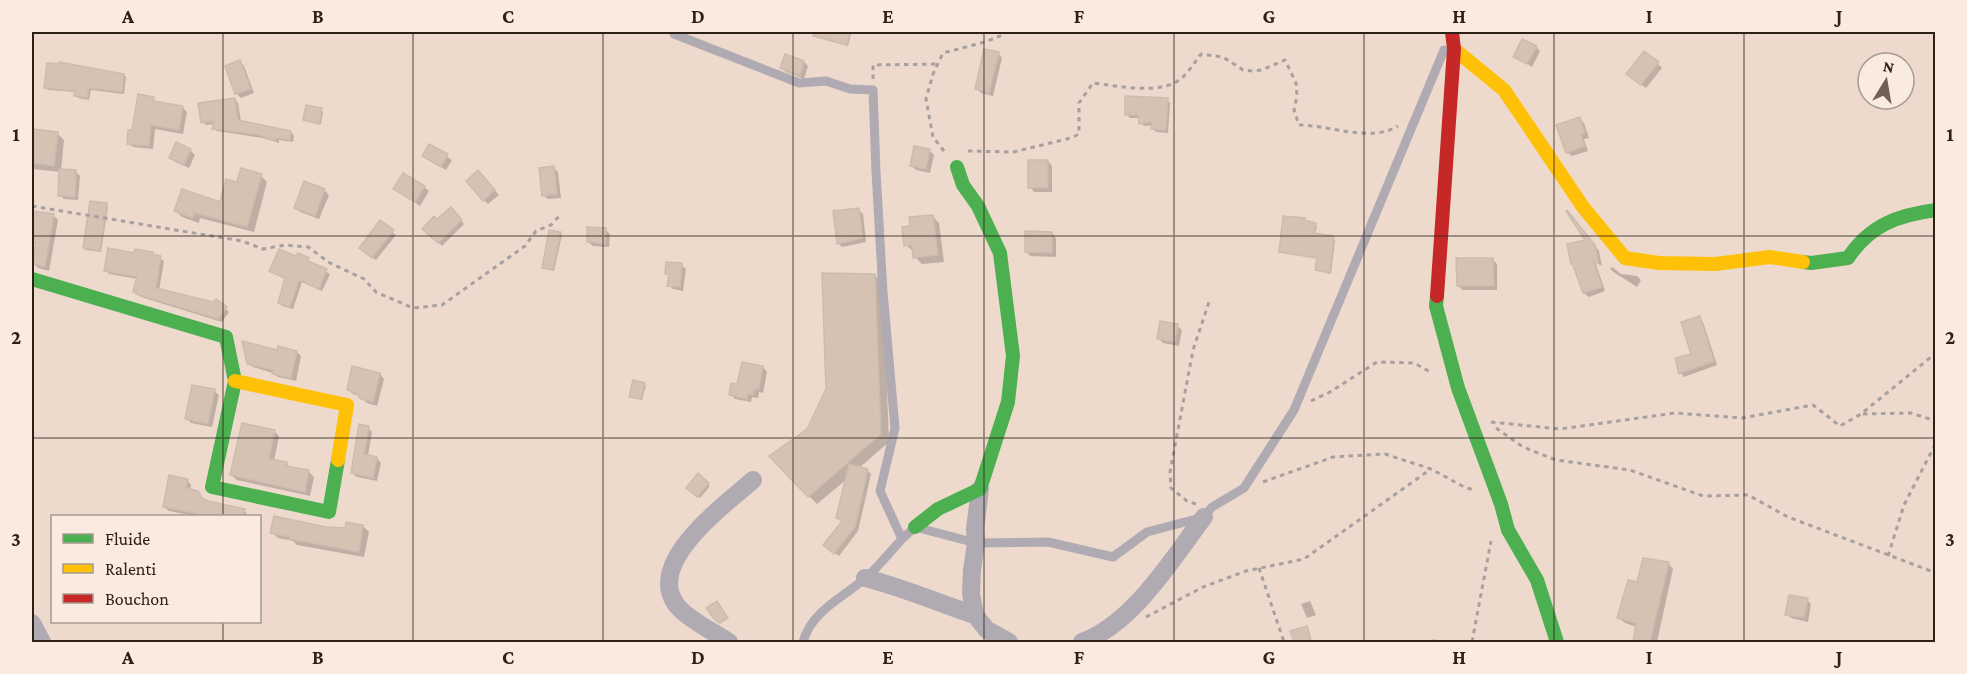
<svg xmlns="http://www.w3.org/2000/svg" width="1967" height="674" font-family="'Crimson Pro',serif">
<rect width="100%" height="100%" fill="#eedacc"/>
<!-- shadow -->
<path fill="#0003" d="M826,32L849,33L851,34L848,46L826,40L824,38Z
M1536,47L1540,51L1532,67L1515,56Z
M998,53L1002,58L993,96L981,93L977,89Z
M240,62L244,66L254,93L241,98L236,93Z
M804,62L808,66L804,79L786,72L782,68Z
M1658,64L1662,68L1646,88L1633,78Z
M124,75L126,77L124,94L91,90L89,100L78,98L76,92L48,90L46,87Z
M153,99L157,103L182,107L187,112L183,134L155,129L153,149L133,147L128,143L133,131Z
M235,99L238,103L241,122L291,132L294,136L293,142L279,140V143L263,138L217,131L214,128L215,124L206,125L203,122Z
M1167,100L1170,103L1168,133L1156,132L1153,129V125L1144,126L1141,123L1140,118H1130L1127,115Z
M307,107L323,112L321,124L304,120Z
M1579,119L1584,123L1589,138L1584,139L1588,151L1572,156L1567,152Z
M32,130L57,133L64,140L61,171H75L80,176L78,200L64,199L59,195L61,172L32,169Z
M430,146L452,160L446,170L424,156Z
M190,150L195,155L189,168L175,162L171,158Z
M929,150L934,155L930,173L916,170L911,165Z
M1048,161L1052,166V192H1034L1030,187Z
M554,168L558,172L561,198L548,199L543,195Z
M478,172L499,195L488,204L484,200Z
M261,176L267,182L254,232L200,218L199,223L182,217L176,211L221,204L238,184Z
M424,187L429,191L420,206L395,189Z
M324,190L329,195L319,219L300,212L296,207Z
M106,205L108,207L101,252L86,250L84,248Z
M451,209L464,224L442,246L425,229Z
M858,210L863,214L866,242L842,247L838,243Z
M32,212L54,216L58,220L49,271L38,268L34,264L37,246L32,241Z
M932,216L939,223L944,262L922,264L915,257L914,252L906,245L911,227Z
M1304,220L1317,226L1315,234L1335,240L1331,274L1316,270L1318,258L1281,251Z
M381,222L396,235L376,260L365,252Z
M1577,225L1599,251L1602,266L1595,261L1605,291L1589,297L1584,293L1587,241Z
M605,229L610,234L609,247L593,246L588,242Z
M1052,233L1056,238V257L1030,256L1026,251Z
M560,234L562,235L554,271L545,269L543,268Z
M152,253L164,261L159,291L226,309L229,312L222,322L141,297L134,291L138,279L109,274L106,270L135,255Z
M308,259L311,264L330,274L322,291L302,282L293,309L282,306L279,302L287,279L271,271Z
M1493,260L1497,264V290H1463L1458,286Z
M681,265L686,269L683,291L673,289L669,285L670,276L667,273Z
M1612,267L1621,274L1637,276L1641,280L1637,287L1615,273L1610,269Z
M875,275L883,284L889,442L859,468L867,470L871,474L858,531L839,556L829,549L843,523L838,518L847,479L817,504L809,496L808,430L828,390Z
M1700,318L1703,322L1717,365L1684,377L1681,373L1692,355Z
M1177,326L1182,330L1179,346L1163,343L1159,339Z
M279,351L297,352L301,356L296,381L278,377L273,373L253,367L248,363Z
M763,367L767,372L763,393L759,392L758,398L752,397L751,402L735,399L730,394Z
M380,374L384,379L377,406L367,403L360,396L353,394L348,389Z
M644,384L646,386L642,400L633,398L631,396Z
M214,391L219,395L212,427L191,423L187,419Z
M368,428L372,432L368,456L377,458L381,463L377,481L357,477L352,473Z
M274,431L279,436L274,461L287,464L292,469L309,472L314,477L310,496L237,480L231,475Z
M698,476L710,486L700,498L688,488Z
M187,480L191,485L190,491L197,492L204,501L245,511L248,516H195L169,511L164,507Z
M363,526L369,532L364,557L297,545L293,541L278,538L272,532L326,528L346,529Z
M1668,563L1673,569L1657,642H1635L1637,627L1625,623L1619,618L1638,584Z
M1807,600L1811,604L1808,622L1791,618L1787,614Z
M1310,601L1316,615L1307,618L1301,604Z
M1307,627L1312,642H1295L1292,632Z"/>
<!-- building -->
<path fill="#d6c2b3" stroke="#cbbcb0" stroke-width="1.5" d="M813,32H850L847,45L813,36Z
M1522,39L1537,46L1527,64L1513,57Z
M984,49L999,52L989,93L975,89Z
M1644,51L1659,62L1641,85L1626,74Z
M785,54L804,61L800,76L780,68Z
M240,60L251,89L235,94L225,66Z
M59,62L124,74L122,92L89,88L87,98L74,96L75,91L44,88L47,63L60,64Z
M138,94L154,97L153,101L183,106L179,130L151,125L149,146L127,144L128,130H132Z
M1125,96L1168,98L1166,130L1151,129L1152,122L1139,124L1138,115H1125Z
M235,98L238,120L291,131L290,140L276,138L275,141L259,135L212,129L214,121L201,123L198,103Z
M306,105L322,108L319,124L303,120Z
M1580,117L1585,133L1581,135L1585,146L1566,153L1556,125Z
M32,129L58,132L54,166L32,163Z
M176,142L191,149L184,165L169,158Z
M429,144L448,154L441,167L422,156Z
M914,146L930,149L926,169L910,166Z
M1028,160H1048V188H1028Z
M554,166L557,194L542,196L539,168Z
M241,168L262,174L247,227L194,213L193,218L174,211L182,189L220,202L226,179L237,182Z
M59,169L76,170L75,197L58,196Z
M478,170L495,190L483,201L466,181Z
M403,173L425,186L415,202L393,189Z
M304,181L325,189L315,216L294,208Z
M90,201L107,203L100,251L83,248Z
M451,207L462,220L438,243L422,229L434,216L437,219Z
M859,208L863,238L837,244L833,211Z
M1567,210L1595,245L1599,264L1593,260L1602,287L1583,293L1572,263L1571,264L1567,244L1585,240L1566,211Z
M32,211L54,214L45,267L32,264L36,243L32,242Z
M933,215L938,255L913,258L912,245L904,246L902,227L910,226L909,217Z
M1283,216L1305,218L1304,220L1316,223L1314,233L1334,236L1330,273L1315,270L1317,258L1279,252Z
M380,220L394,230L372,258L359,248Z
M587,227L606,228L605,244L587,242Z
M549,230L561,232L553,270L542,268Z
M1025,231L1052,232V253L1025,252Z
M108,248L134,253L135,249L153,252L152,254L161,256L156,288L213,302L216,299L227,307L218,319L136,294V292H133L137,277L104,271Z
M279,249L296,256L298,253L309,258L308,261L327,269L319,289L299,280L290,307L278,303L285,278L269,271Z
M1456,258H1493L1494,286H1457Z
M666,262L682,263L680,287L667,286L669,274H665Z
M822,273L875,274L881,434L808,497L769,456L807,429L826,389Z
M1700,316L1714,361L1679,374L1675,358L1691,354L1681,322Z
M1160,321L1178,324L1175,342L1157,339Z
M242,341L277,350L278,346L297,351L291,378L272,374L273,370L247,364Z
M742,362L763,366L759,389H755L753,395L748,394L747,399L729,395L731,383L737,384Z
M352,366L380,373L373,402L361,399L356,393L347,390Z
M633,380L645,383L641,399L629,397Z
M192,385L215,389L208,424L185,419Z
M242,423L275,430L269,459L287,462L286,466L309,470L305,492L230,475Z
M359,424L369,426L364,454L377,457L373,478L351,473Z
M849,464L868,469L855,527L834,554L823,545L843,520L836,518Z
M698,473L709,483L697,497L686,488Z
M169,475L188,479L186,488L198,491L202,498L208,501L245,509L243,516H209L163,507Z
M274,516L326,527L345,528L346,522L363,525L359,552L289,539L290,537L270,533Z
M1643,558L1669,562L1650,642H1633L1636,623L1617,618L1628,580L1637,582Z
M1789,595L1808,598L1804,618L1785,615Z
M717,601L728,618L720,623L715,620L706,608Z
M1307,626L1311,640L1294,642L1290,631Z"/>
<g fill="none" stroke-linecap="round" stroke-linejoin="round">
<!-- path -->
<path stroke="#a7a0a1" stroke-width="3" stroke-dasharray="4.5 4.5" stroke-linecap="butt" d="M873,79V65L938,64
M944,151L933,137L926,99L933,74L943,53L985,42L1005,34
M968,151L1013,152L1071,138L1079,134V103L1093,83C1118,86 1163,96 1183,77C1190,70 1195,62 1201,54L1223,57L1243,70L1253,71L1262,70L1285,60L1296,83L1297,96L1294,110L1299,125C1330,125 1370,143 1398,126
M32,206L242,241L263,249L285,245L308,247L330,263L364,279L376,292L413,308L442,305L525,246L536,231L551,225L560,215
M1311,401L1330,392L1377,362L1414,363L1432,373
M1863,414L1911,413L1936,421
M1491,422L1560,429L1675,413L1742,418L1813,405L1840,426L1861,414L1936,353
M1496,428L1523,447L1556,460L1630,470L1703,496L1748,495L1788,517L1936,573
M1263,482L1333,457L1385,454L1431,469L1466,488L1475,490
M1196,504L1187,501L1171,488L1170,472L1193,350L1209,302
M1888,556L1904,505L1936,443
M1259,568L1284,642
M1146,617L1203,587L1246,571L1304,559L1431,469
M1422,642L1435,641L1436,642
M1472,642L1491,541"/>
<!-- lane -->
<path stroke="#b0aab2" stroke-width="9" d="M674,34L799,83L826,81L850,89L873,90L876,172L883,292L895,428L880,491L902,539L915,527L976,543L1048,542L1113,557L1147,532L1204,517L1212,507L1244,488L1294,410L1444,50
M803,642C812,609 847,596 870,574C881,563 891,551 902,539"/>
<!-- street -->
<path stroke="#b0aab2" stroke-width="18" d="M980,489L975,529L976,543L972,570L971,594L975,615L987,630L1009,642
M865,578C902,587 938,603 975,615
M32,623L42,642
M729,642C714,632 695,623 682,611C636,568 725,505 753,480
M1082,642C1133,624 1172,559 1204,517"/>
<!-- fast -->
<path stroke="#4caf50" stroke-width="14" d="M1803,262L1811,263L1848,258C1870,225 1898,215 1936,210
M32,279L226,337L235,381L212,487L329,512L338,460
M1437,296L1436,306L1458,388L1501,504L1508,530L1537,580L1557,642
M915,527L938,509L980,489L1008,402L1013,356L1000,253L978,206L963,185L957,167"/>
<!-- slow -->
<path stroke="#ffc107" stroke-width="14" d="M1454,49L1504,90L1583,207L1625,258L1659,263L1715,264L1770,257L1803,262
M235,381L347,405L338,460"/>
<!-- jam -->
<path stroke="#c62828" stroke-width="14" d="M1437,296L1454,49L1452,32"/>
</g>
<!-- grid -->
<path fill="none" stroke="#2d2015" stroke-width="1.5" stroke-opacity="0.55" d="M223,32V516M413,32V642M603,32V642M793,32V642M984,32V642M1174,32V642M1364,32V642M1554,32V642M1744,32V642M32,236H1936M32,438H1936M223,622V642"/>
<!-- border -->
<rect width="1967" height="674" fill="none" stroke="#f9ebe0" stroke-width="66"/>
<!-- legend -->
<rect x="51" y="515" width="210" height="108" fill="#f9ebe0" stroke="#a79a8f" stroke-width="1.5"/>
<rect x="63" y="534" width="30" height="9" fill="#4caf50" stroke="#a79a8f" stroke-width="1.5"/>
<text x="105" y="545" font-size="18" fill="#2d2015">Fluide</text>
<rect x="63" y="564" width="30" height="9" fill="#ffc107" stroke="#a79a8f" stroke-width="1.5"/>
<text x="105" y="575" font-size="18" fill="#2d2015">Ralenti</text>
<rect x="63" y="594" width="30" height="9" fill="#c62828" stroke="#a79a8f" stroke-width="1.5"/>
<text x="105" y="605" font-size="18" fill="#2d2015">Bouchon</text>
<!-- north arrow -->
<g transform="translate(1886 81) rotate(11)"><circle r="28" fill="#f9ebe0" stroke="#a79a8f" stroke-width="1.5"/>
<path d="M0-4.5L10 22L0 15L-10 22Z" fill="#716155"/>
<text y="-9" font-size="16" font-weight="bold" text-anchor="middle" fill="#2d2015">N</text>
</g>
<rect x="33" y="33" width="1901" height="608" fill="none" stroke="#2d2015" stroke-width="2"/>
<g font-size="20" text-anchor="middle" font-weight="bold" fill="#2d2015">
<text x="128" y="23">A</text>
<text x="318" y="23">B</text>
<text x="508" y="23">C</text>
<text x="698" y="23">D</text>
<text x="888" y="23">E</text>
<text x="1079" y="23">F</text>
<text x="1269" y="23">G</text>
<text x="1459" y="23">H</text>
<text x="1649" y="23">I</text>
<text x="1839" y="23">J</text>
<text x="16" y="141">1</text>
<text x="1950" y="141">1</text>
<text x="16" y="344">2</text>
<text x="1950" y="344">2</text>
<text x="16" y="546">3</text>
<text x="1950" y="546">3</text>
<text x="128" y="664">A</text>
<text x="318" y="664">B</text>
<text x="508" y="664">C</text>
<text x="698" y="664">D</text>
<text x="888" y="664">E</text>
<text x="1079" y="664">F</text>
<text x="1269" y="664">G</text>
<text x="1459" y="664">H</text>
<text x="1649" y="664">I</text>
<text x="1839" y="664">J</text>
</g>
</svg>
